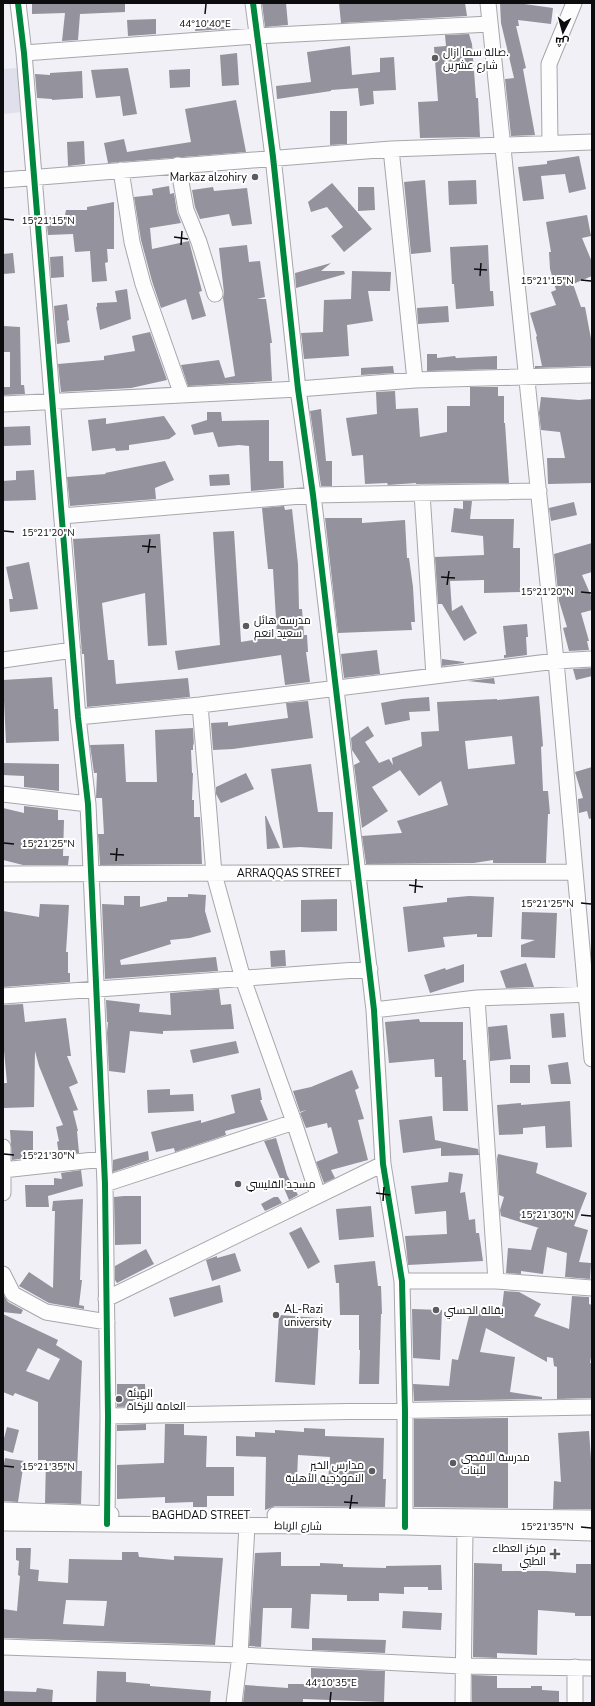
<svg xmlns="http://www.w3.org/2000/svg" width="595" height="1706" font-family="'Nunito Sans',Cairo,sans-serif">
<rect width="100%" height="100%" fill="#f0f0f6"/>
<!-- built -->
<path fill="#e0e0ec" d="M18,68L22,112L3,114V69Z"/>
<!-- building -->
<path fill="#93929d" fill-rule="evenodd" d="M32,3H125V12L80,14L78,40L62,41L65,13L32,14Z
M262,3H286L288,25L265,27Z
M339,3H465L467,16L341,23Z
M500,3H517L553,8L551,24L518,20L519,26H516L526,68L523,69L535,135L511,136L505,79L514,78L501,23Z
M156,19V34L128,36L127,20Z
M196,26L226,27V29L195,31Z
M469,34L472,44L476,98H478L480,137L420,138L418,102L438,101L434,47L446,46L445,35Z
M350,46L352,75L380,72V58L394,57L396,90L373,91L374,104L360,106L358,88L331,90V91L277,99L276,86L311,82L307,52Z
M237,53L239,85L222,86L220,55Z
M128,68L137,114L123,116L120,96L96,98L91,70Z
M190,69V87L170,88L169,70Z
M82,71L83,98L52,100V99L37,98L35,74L50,75V73Z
M236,100L246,152L108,163L104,143L124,139L127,152L191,142L185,109Z
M330,111H347V144L330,145Z
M84,141L85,164L68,166L67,142Z
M579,156L586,189L569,193L565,174L541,176L544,199L523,201L518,167L547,164V161Z
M425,180L431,252L411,254L404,182Z
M476,180L477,204L449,205L448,181Z
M332,183L372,229L344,252L331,236L343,227L327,207L311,212L308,202Z
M169,186L170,194L174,193L177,212L181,223L150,228L152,249L189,241L202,291L199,292L206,316L192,320L186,299L161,308L152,281L141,240L134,197L153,195L152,189Z
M213,187L214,191L247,188L252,224L232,226L229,214L200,219L195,207L192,190Z
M358,187H374L375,210L358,211Z
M114,202V249H107L108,262L105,263L107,281L92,282L90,251L75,252L73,234L48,235L46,216L65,215L66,210H87V207Z
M587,215L591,236L582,238L592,262V276L573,284L581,307H585L592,344V366L535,368V366H542L536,337L537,336L530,313L556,305L551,292L556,290L550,269L549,252H551L546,222Z
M247,245L249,262L260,261L265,297L257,299H266L272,343H270L272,381L188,386L181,365L219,360L225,378L235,376L223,298L224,293L219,248Z
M488,245L490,291H493L494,306L456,309L454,284H452L450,247Z
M13,253L15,273L3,274V254Z
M63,256L64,277L51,278L50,257Z
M331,263L321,271H344L345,274L296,288L295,273Z
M352,271L391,272L390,291H368L373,321L347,325L349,356L304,359L301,333L323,332L324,300L351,299Z
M127,289L131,319L100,330L96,307H97V303L117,302L115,291Z
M67,304L69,320L67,321L70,342L57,344L54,306Z
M448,306L449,322L418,324L417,308Z
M3,326L20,327L21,385H24L25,394L3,395V387H10V352H3Z
M150,332L167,380L131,388L61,392L58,364L104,360V356L135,351L132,336Z
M427,354H437V358L455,356L456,358L497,356V369L427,371Z
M393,366L394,373L361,375V368Z
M470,387H498V396H504V423H505L509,483L416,484V483L388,485L387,483L365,484L363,455L352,456L346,418L377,414L376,392L395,391L396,409L418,408L420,437L447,432V406H470Z
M541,397L579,400L592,399V483L548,484L547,458H565L560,432L541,430L539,413Z
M321,409L326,461H332V486H321L310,411Z
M207,412H221L222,421L269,420V461H283L284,488L251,491L249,446L239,445L218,447L213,432L194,435L191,425L207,420Z
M164,416L176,434L169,439L129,445V450L116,451L115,448L92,451L88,420L106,418V424Z
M30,426L31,445L4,446L3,427Z
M165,461L174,480L155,488L156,499L70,506L67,477L106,474L105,473Z
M34,470L36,500L3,501V481L16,480V471Z
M229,474L230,485L210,486L209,475Z
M463,501H472L470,519H514L513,548H520V592L484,593V580L450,581L452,611L462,605L477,633L464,641L442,604H438L435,557L484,555L483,536L451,532L454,508L463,509Z
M574,502L577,515L551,521L549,508Z
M284,506L285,510L292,509L298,564L299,609H302L304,635H307L308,652H306L310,682L285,685L281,655L178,670L175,651L220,645L213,532L234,531L241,642L277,636L273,569H268L262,508Z
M325,518H362V523L405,520L407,558H409L413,587L415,622H411L412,630L338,633Z
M160,534L167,645L148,646L145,593L102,603L108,660H114L116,684L188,678L190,697L87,707L84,654H82L73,539Z
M592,543V572L582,575L592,598V610L581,613L589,641H587L589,650L569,651L563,628L567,627L559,601L554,554Z
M29,562L38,609L10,612L9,599H13L6,567Z
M527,624L528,637H526L527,655L504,658V655H506L503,626Z
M377,650L380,674L344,678L341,654Z
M442,659L464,662V663L442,666Z
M592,668V676L576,680L573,669Z
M52,677L54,709H58L59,741L6,743L3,680Z
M494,678L495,684L468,681Z
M539,696L543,746L541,747L543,791H548L550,814H548L546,863H493V860L474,863L366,864L362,836L402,833L397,821L448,805L441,781L419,796L400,770L372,787L388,811L362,828L354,765L360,762L352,750L351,738L368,726L374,736L365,742L379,763L389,759L393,765L392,758L422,746L421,732L439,731L437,702L497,699V700ZM512,736L515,764L468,769L465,741Z
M429,697L430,711L409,712L410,720L385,725L381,703L402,699Z
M308,701L313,738L233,749L213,750L211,723L228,722V726L288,718L286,703Z
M193,728L194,746L193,743V750H191L192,773H193L192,800H194V817H200L202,864L100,865L98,834H104L102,798H96L97,773H94L90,745L124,744L126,782H157L155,730Z
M3,763L59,764V791L24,787V776L3,775Z
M311,764L318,812H333L332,849L300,847L283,848L271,769Z
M592,767V818L589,819L587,811L579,813L578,799L583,798L575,772Z
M246,773L254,789L221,803L216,794V787Z
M24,806L58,810V820H64L63,856H69L68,865H23L3,860V808L24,813Z
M265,816H266L280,848L267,849Z
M188,894L206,895L205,911L211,932L190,938L170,940L171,944L120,960L121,965L216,957L218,971L105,979L102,904L124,905V896H140V907L167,901V897H188Z
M469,896L494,897L492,937H477V934L443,937L445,947L408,952L403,907L447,902V898Z
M337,899V931L301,932V900Z
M40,904L69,905L66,952H68V973H70V982L3,987V911L39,917Z
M522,912L557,913L555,958L521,957V945L535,940L521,939Z
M285,950L286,966L271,967L270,951Z
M526,963L534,987L506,988L500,971Z
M464,964V982L430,993L424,975L445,968L446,970Z
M219,989L221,1005L231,1004L234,1029L163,1031V1034L130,1031L125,1073L109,1071L107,1033L108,1022H107L106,1000L140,1004L139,1012L171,1015L170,993Z
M23,1004L25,1022L66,1018L71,1056H67L78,1083L69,1087L78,1110L73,1111L78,1131H77L79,1153L59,1155L57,1142L59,1141L56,1127L63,1125L39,1066L35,1051L34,1107L4,1108L3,1083H7L3,1040V1005Z
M564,1013L566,1037L552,1038L550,1014Z
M419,1019L420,1022H463V1060H466L468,1111H443L442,1077H435L434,1059L389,1063L385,1022Z
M507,1025L511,1059L490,1061L488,1027Z
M236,1041L239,1053L193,1063L190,1050Z
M568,1062L571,1084H551L548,1065Z
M510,1065H530V1083H510Z
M352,1070L359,1088L355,1090L364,1119L358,1120L368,1160L331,1170L335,1178L324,1183L316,1162L338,1153L331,1127L328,1128L327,1123L306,1128L300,1113L306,1110L300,1112L293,1091L311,1087Z
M260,1088L262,1100H260L268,1120L225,1131L226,1135L175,1152L174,1148L156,1152L151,1132L201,1120V1123L235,1113L231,1095Z
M170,1089V1095L193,1094L194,1111L148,1113L147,1090Z
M570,1101L572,1147L546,1148L545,1126L523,1128V1134L499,1135L497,1105L521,1103V1105Z
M432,1116L435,1140L478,1149L479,1155L441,1156V1148L403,1153L399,1120Z
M10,1130L33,1131V1151H26L25,1158L12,1160Z
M276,1138L287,1175L298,1195L289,1200L264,1141Z
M148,1151L149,1160L113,1172V1160Z
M498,1154L538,1163L536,1173L587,1193L574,1226L588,1230L579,1262L591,1263L590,1279L565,1277L567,1253L547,1247L543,1274L521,1271V1274L506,1273L508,1248L531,1250L537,1229L539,1228L501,1216L500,1210L504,1197L499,1195L497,1159Z
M81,1170L83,1186L48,1196L49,1207H26L25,1185H54V1178L62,1179L61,1173Z
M449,1172L463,1174L460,1193L465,1192L469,1220L475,1219L476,1233H479L483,1261L408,1265L405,1236L447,1234L446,1211L415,1214L411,1186L448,1182Z
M124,1196H141V1244L115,1245L114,1197Z
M274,1197H278L282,1203L265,1211L261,1204Z
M83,1199L80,1280H82L79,1305L84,1306V1309L49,1303L19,1286L29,1272L53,1288L55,1211H52L53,1201Z
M371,1206L374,1237L339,1240L336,1209Z
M301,1227L320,1262L308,1269L289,1233Z
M146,1249L154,1264L117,1283L115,1280V1266Z
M235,1253L241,1271L212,1281L206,1260L217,1256V1258Z
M375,1261L378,1286H381L382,1314H381L379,1384H359L360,1350H359V1315H340L339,1283H336L334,1265Z
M220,1285L223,1302L174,1317L169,1298Z
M504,1291L519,1292L541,1304L534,1316L569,1329L572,1296L589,1297V1304L592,1305V1351L590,1363H592V1398L557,1399V1367L554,1366L553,1358L547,1357V1362L486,1328L480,1352L515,1357L510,1392L542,1397V1399L414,1401L413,1384L449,1386L452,1359L458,1360L471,1308L501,1316Z
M3,1294L8,1302L23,1310L21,1314L3,1312Z
M412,1309L442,1310L440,1360L413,1358Z
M3,1314L58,1340L56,1345L82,1361L77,1471H82L81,1504L45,1503L46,1460H38V1402L15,1393L13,1396L3,1392ZM38,1348L60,1359L49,1380L26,1371Z
M279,1315L319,1318L315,1385L275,1382Z
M117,1384H145L146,1406L117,1407Z
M508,1418V1508L414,1507V1419Z
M146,1424V1430L117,1431V1425Z
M165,1424H184V1435L207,1436L206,1467H234V1496H207V1507H193V1502L165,1503V1497L117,1499V1465L164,1463Z
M7,1427L19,1430L13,1453L3,1450V1442Z
M304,1428L325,1429V1436L384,1438L383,1479H386L385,1507L275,1506L265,1510L266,1457L236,1456V1436L255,1437V1432L275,1433V1430L304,1432ZM298,1455L330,1457L328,1480L297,1479Z
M589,1431L592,1473V1509H553L554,1481L561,1482L558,1433Z
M5,1458L24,1461L18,1502L3,1501V1469Z
M16,1548H31L30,1569L39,1570L38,1581L68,1583L69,1559L122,1560V1552H138L139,1557L174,1560V1556L223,1558L215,1645L3,1638V1609L17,1611L20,1576L18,1575L19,1561L16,1560ZM66,1600L107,1601L104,1626L63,1624Z
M281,1552V1566H320V1563L343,1564V1567L386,1568V1566L441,1565L442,1590H428V1587H404V1594L379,1593V1601H347V1595L311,1594L309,1629L291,1628L292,1608H263L261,1647L249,1646L255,1553Z
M474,1563L502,1564V1571H547L576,1573V1564H592V1616H575V1613L538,1610L537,1655L497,1653V1658L473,1657Z
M403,1611L442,1613L441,1630L402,1628Z
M312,1638L386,1640L385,1653L312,1650Z
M311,1668L385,1671L384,1702L303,1699V1703H243L245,1685L288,1688V1684H311Z
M97,1671L126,1672V1682L150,1684V1686L211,1691L210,1703H96Z
M472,1675L497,1676V1688H531V1686H542V1690L559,1691V1703H472Z
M37,1688L53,1690L52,1703H3V1691L36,1692Z"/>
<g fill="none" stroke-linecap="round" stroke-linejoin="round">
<defs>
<path id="minor" d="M18,3L24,53L78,717L88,804L105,1184L108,1416L107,1524
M253,3L273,157L298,389L313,495L374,1010L383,1164L402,1281L405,1411V1527
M488,3L556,661L592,1059
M24,53L256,36L490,24
M550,143L549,64L574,3
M391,149L415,380
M178,165L186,210L199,242L215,294
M121,170L132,242L143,284L182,395
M3,180L391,149L592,142
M3,404L298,389L415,380L592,375
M422,493L434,676
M62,516L313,495L539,491
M3,660L73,650
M200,705L214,874L243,979L294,1122L318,1195
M78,717L200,705L556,661L592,659
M3,794L88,804
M3,874L575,872
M3,996L370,969
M477,998L496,1281
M374,1010L477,998L592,994
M3,1147V1193
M3,1170L103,1159
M105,1184L294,1122
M3,1274L13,1294L46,1312L107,1322
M402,1281H496L592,1288
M106,1299L383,1164
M108,1416L592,1407
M3,1510L111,1514
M275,1515L592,1518
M3,1523L405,1527L592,1533
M3,1647L240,1655L462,1666L592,1668
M575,1667V1703
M234,1703L240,1655L247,1525
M463,1703L465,1529"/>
</defs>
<!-- minor casing -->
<use href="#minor" stroke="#a7a7ab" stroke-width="17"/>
<!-- minor -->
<use href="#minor" stroke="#fdfdfe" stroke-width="15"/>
<defs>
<path id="cycleway" d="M18,3L24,53L78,717L88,804L105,1184L108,1416L107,1524
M253,3L273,157L298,389L313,495L374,1010L383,1164L402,1281L405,1411V1527"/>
</defs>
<!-- cycleway casing -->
<use href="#cycleway" stroke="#fff" stroke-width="8"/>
<!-- cycleway -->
<use href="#cycleway" stroke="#00873e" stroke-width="6"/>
</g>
<!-- ticks -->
<path fill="none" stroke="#0c0c0f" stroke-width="1.5" d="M205,14L206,4M4,219L14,220M174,237L188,239M181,245L182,231M474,269L487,270M480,276L481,263M581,280L591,281M4,531L14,532M142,546L156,547M148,553L150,539M441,577L455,578M447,585L449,571M581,592L591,593M4,843L14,844M110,854L124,855M116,861L117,848M409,885L423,887M415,893L416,879M581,903L591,904M4,1154L14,1155M376,1193L390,1195M383,1201L384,1187M581,1215L591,1216M4,1466L14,1467M344,1502L358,1503M350,1509L352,1495M581,1527L591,1528M330,1702L331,1692"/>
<!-- markers -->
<g fill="#5c5c60" stroke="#fff" stroke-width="1.5">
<circle cx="435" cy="58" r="4"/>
<circle cx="255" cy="177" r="4"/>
<circle cx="246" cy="626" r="4"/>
<circle cx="238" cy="1184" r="4"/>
<circle cx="436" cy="1310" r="4"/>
<circle cx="276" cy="1315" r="4"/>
<circle cx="119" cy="1399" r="4"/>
<circle cx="453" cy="1463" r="4"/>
<circle cx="372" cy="1471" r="4"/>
<path d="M553 1548h4v4h4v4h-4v4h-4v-4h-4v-4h4z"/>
</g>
<g text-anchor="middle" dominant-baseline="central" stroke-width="4" stroke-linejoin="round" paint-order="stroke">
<!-- poi labels -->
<g font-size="11" fill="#0c0c0f" stroke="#fff" text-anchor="start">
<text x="443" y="52">صالة سما ازال.<tspan x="443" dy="13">شارع عشرين</tspan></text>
<text x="247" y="177" text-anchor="end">Markaz alzohiry</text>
<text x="254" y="620">مدرسه هائل<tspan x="254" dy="13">سعيد انعم</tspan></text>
<text x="246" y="1184">مسجد القليسي</text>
<text x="284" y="1309">AL-Razi<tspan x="284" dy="13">university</tspan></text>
<text x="444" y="1310">بقالة الحسني</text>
<text x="127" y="1393">الهيئة<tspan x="127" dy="13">العامة للزكاة</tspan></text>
<text x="461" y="1457">مدرسة الاقصى<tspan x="461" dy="13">للبنات</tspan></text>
<text x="364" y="1465" text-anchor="end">مدارس الخير<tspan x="364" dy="13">النموذجية الأهلية</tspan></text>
<text x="546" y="1548" text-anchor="end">مركز العطاء<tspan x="546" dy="13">الطبي</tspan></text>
</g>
<!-- street labels -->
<g font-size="11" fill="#0c0c0f" stroke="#fff">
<text x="289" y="873">ARRAQQAS STREET</text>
<text x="201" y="1515">BAGHDAD STREET</text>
<text transform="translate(298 1526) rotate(1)">شارع الرباط</text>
</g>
</g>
<g font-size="10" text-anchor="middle" fill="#0c0c0f" stroke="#fff" stroke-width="4" stroke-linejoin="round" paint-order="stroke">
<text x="205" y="27">44°10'40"E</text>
<text x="48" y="224">15°21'15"N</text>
<text x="547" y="284">15°21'15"N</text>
<text x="48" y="536">15°21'20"N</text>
<text x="547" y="595">15°21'20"N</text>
<text x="48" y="847">15°21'25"N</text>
<text x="547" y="907">15°21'25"N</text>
<text x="48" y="1159">15°21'30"N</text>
<text x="547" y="1218">15°21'30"N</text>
<text x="48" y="1470">15°21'35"N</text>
<text x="547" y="1530">15°21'35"N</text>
<text x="331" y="1686">44°10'35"E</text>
</g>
<!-- border -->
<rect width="595" height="1706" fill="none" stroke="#0c0c0f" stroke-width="8"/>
<!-- north arrow -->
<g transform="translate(563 32) rotate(186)" stroke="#ffffff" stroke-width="3" paint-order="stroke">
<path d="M0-3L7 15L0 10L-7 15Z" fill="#0c0c0f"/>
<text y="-6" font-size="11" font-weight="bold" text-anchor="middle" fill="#0c0c0f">ش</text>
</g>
</svg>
